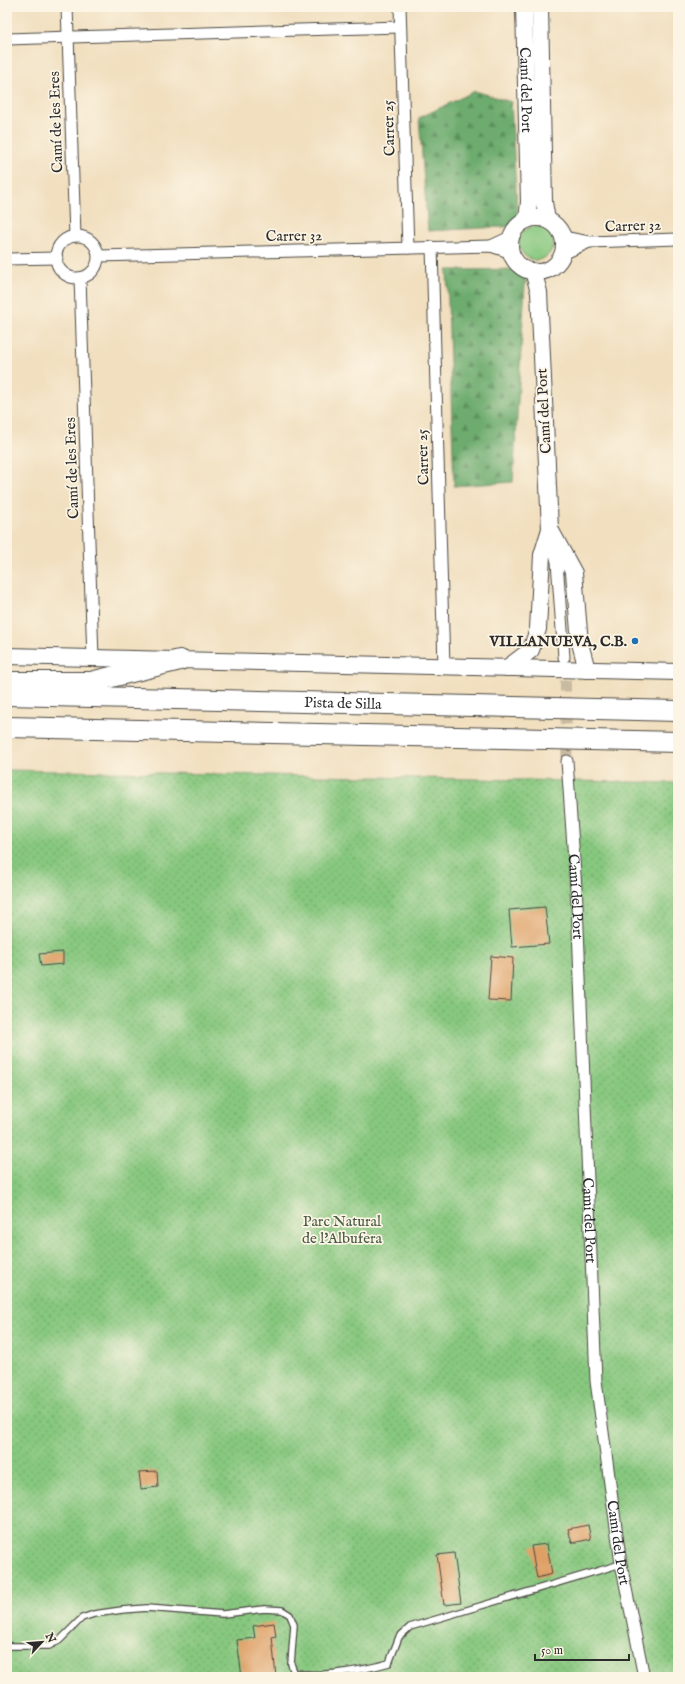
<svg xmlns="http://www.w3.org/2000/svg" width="685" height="1684" font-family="'IM FELL English',serif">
<defs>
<pattern id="forest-firs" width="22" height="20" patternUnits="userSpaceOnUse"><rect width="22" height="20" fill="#6dac6e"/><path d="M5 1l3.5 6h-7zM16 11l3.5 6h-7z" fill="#5a8c5b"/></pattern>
<pattern id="park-dots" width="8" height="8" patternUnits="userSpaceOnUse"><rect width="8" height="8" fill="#87c87f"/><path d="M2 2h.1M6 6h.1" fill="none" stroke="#6fa368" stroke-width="1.8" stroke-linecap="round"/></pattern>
</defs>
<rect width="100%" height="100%" fill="#fcf5e5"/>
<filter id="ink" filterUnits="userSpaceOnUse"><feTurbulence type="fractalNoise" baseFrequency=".025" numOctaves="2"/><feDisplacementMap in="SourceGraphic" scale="8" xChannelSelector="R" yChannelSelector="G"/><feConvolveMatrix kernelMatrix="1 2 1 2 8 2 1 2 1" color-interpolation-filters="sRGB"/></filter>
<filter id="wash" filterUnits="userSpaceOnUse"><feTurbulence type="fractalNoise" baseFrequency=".012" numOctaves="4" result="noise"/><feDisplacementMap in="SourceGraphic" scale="16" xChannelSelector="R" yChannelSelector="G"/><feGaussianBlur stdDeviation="0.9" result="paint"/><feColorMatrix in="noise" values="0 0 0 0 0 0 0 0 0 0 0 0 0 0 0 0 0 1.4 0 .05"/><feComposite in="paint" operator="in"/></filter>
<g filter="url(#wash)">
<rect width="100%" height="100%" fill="#f1dfbf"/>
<!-- grass -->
<path fill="#87c87f" stroke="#597a55" d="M519 243a17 17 0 1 1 34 0a17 17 0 1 1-34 0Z"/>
<!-- forest -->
<path fill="url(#forest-firs)" stroke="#4c6c4c" d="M475,91L511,102L518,226L428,231L419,118Z
M526,269L513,482L454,486L447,270Z"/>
<!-- park -->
<path fill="url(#park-dots)" stroke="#597a55" d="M7,770L678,783V1677H7Z"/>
<g id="blocks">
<!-- building -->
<path fill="#de9f65" d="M545,907L549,944L512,947L509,910Z
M63,952V964L41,966L39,954Z
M491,956L513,958L511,1001L488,1000Z
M157,1471L158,1487L141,1489L139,1472Z
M588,1525L591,1539L572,1543L568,1529Z
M547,1544L552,1574L537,1578L531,1546Z
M454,1553L461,1603L444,1605L437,1555Z
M274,1623L276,1636L272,1637L276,1677H242L237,1640L255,1638L253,1626Z"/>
</g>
</g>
<g filter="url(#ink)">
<use href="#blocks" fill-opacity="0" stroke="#494641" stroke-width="1"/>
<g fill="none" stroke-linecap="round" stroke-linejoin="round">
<!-- street-tunnel -->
<path stroke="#c9bba1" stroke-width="11" stroke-dasharray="11 5.5" stroke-linecap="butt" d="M565,664L567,761"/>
<defs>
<path id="lane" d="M7,1646H49L60,1640L82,1618L94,1614L122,1610L147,1608L223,1614L264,1609L282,1610L290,1615L294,1625L291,1664L294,1672C315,1679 368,1669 389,1663L399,1637L410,1627L621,1564"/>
<g id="street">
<path d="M67,7L75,236"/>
<path d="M400,7L408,248"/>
<path d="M7,39L400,27"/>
<circle cx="77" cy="257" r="21"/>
<path d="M563,237L589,242L678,239"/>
<path d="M491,246L512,236"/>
<path d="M432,247L444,666"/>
<path d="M563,254L589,242"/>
<path d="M99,256L491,246L512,253"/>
<path d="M7,259L57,258"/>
<path d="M80,278L93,658"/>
<path d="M552,541L557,562L564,657"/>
<path id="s1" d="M567,761L577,903L596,1381L621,1564L644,1677"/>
</g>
<g id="secondary">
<path id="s2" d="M524,7L529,202L527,220"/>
<path d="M540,7L544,202L547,220"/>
<circle cx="537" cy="245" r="27"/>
<path d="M550,529L574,573L580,643L587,670"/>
<path d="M7,656L678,672"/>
<path d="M507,668L531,650L538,629L542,555L550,529L539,292L533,271"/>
</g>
<g id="highway">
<path d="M7,682H91L180,660"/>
<path id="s3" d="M7,695L678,711"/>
<path d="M7,727L678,742"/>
</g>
</defs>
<!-- lane casing -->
<use href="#lane" stroke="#494641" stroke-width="8"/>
<!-- street casing -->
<use href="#street" stroke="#494641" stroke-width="13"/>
<!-- secondary casing -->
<use href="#secondary" stroke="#494641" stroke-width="18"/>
<!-- highway casing -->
<use href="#highway" stroke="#494641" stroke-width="22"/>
<!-- lane -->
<use href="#lane" stroke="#fff" stroke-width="5.5"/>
<!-- street -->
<use href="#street" stroke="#fff" stroke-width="11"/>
<!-- secondary -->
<use href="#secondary" stroke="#fff" stroke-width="16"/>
<!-- highway -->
<use href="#highway" stroke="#fff" stroke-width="20"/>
</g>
</g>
<!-- markers -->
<circle fill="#1f6fb2" stroke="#fcf5e5" stroke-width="1.5" cx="635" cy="641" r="4"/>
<g text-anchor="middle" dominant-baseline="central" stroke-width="3.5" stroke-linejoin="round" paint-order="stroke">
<!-- street labels -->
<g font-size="15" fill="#2b2b2b" stroke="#fcf5e5">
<text stroke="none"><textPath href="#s2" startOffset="83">Camí del Port</textPath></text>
<text transform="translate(56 122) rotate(-92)">Camí de les Eres</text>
<text transform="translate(389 128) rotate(-92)">Carrer 25</text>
<text transform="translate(633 226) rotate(-2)">Carrer 32</text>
<text transform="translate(294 236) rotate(-1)">Carrer 32</text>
<text transform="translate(544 411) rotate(-93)">Camí del Port</text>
<text transform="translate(423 457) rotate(-92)">Carrer 25</text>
<text transform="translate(72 468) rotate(-92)">Camí de les Eres</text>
<text stroke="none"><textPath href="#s3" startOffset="336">Pista de Silla</textPath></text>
<text stroke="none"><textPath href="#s1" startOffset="136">Camí del Port</textPath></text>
<text stroke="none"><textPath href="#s1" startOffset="460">Camí del Port</textPath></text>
<text stroke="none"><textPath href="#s1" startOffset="784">Camí del Port</textPath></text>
</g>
<!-- poi labels -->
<g font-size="15" font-weight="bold" fill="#2b2b2b" stroke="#fcf5e5" text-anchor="end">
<text x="627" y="641">VILLANUEVA, C.B.</text>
</g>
<!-- park labels -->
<g font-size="15" fill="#475a44" stroke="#fcf5e5">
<text x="342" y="1221">Parc Natural<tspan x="342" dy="17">de l'Albufera</tspan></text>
</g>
</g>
<!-- margin -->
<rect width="685" height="1684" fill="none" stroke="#fcf5e5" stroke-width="24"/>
<!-- north arrow -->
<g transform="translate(42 1642) rotate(64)" stroke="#fcf5e5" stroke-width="3" paint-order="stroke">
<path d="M0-3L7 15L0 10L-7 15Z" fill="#2b2b2b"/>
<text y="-6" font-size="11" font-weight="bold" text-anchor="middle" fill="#2b2b2b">N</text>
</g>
<!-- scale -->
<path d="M535 1654v6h94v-6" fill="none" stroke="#2b2b2b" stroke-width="2"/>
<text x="541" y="1654" font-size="12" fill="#2b2b2b" stroke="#fcf5e5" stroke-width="3" paint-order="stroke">50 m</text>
</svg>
